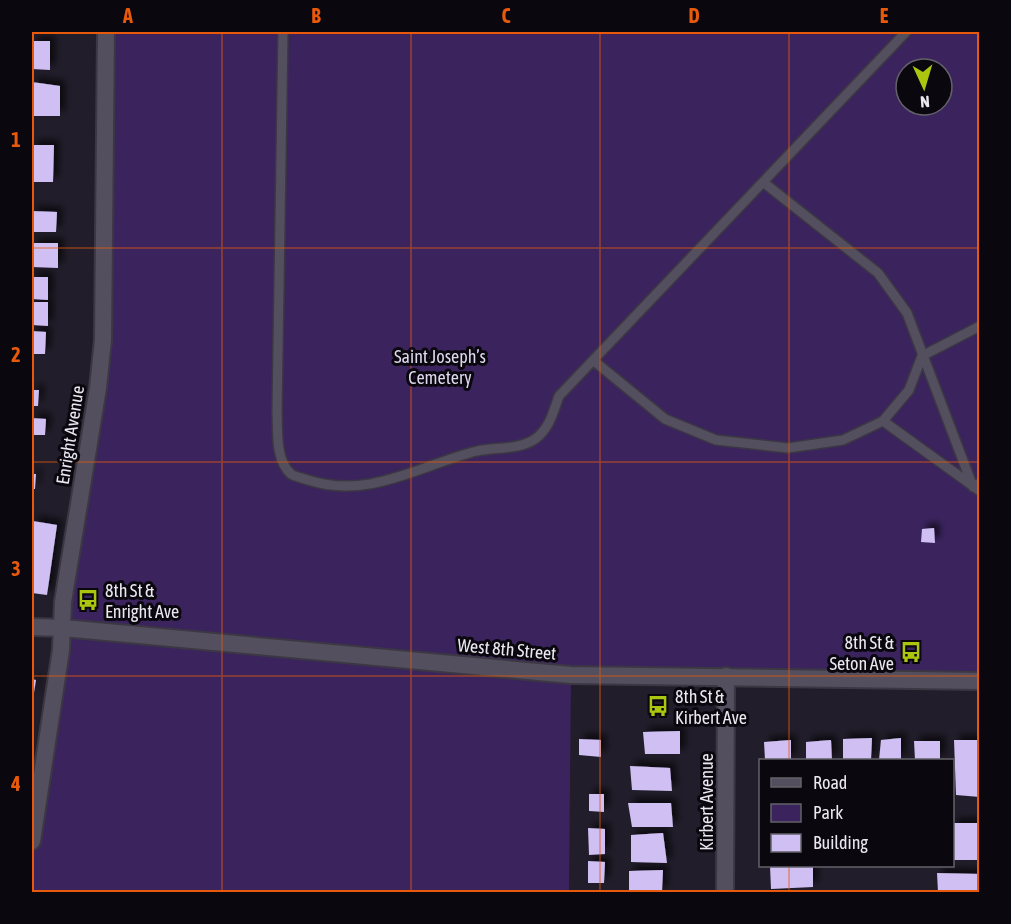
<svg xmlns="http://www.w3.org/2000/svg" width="1011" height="924" font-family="'Asap Condensed',sans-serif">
<defs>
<filter id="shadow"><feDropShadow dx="5.5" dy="-5.5" stdDeviation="3" flood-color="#0009"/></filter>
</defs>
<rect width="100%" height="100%" fill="#211d2a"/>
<!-- green -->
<path fill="#3b245e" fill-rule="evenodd" d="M106,32H979V681L571,675L569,892H32V841L98,388ZM906,69H942V105H906Z"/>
<!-- building -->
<path fill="#cfbff3" filter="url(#shadow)" d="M32,41H50V70L32,69Z
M32,82L60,86V116H32Z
M32,145H54L53,182H32Z
M32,211L57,212L56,232H32Z
M32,243H58V268L32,267Z
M32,277H48V300L32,299Z
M32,302H48V326L32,325Z
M32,331L46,332L45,354H32Z
M32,390H39L38,406H32Z
M32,418L46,419L45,435H32Z
M32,474H36L35,489H32Z
M33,521L57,525L47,595L32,593Z
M934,528L935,543L921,542L922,529Z
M32,679L36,680L33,699H32Z
M680,731V754H645L643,732Z
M872,738L871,760H843V739Z
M901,738V760H879L881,740Z
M579,739L601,740V757L579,755Z
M791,740V760H765L764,742Z
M831,740L832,760H806V742Z
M954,740H980V797L956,795Z
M914,741H940V760H915Z
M630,766L670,768L672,791L632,790Z
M589,794H604V812L589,811Z
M628,803H671L673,827H632Z
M952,823H978V860H952Z
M588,828L605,829V854L589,855Z
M663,833L667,863L631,862V835Z
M588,861L605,862L604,883H588Z
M770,866H813V887L771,889Z
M663,870L662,892H629V871Z
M937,873L980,874V892H938Z"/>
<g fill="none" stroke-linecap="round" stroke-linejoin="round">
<defs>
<path id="service" d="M283,32L277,412C278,431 275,460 291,474C295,477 303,478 308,480C369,500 420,465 477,451C495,447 519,450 535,439C550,428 553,412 559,396L906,32
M763,182L878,273L907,313L973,487L980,483
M594,361L665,419L716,440L788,448L843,440L883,421L909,390L922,356L980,326
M883,421L980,491"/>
<path id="minor" d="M32,841L61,650L63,602L98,388L103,340L106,32
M725,892L726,676"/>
<path id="tertiary" d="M32,627L63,628L571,675L980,681"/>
</defs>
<!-- service casing -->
<use href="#service" stroke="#3c3843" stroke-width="12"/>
<!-- minor casing -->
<use href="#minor" stroke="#3c3843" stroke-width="20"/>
<!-- tertiary casing -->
<use href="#tertiary" stroke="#3c3843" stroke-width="20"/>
<!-- service -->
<use href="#service" stroke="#534f5e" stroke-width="9"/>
<!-- minor -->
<use href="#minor" stroke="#534f5e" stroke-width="16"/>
<!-- tertiary -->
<use href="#tertiary" stroke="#534f5e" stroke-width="16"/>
</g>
<!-- grid -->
<path fill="none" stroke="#e8590c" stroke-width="1.5" stroke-opacity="0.55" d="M222,32V892M411,32V892M600,32V892M789,32V760M32,248H980M32,462H980M32,676H980M789,866V892"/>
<!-- icons -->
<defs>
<symbol id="bus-bare" viewBox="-9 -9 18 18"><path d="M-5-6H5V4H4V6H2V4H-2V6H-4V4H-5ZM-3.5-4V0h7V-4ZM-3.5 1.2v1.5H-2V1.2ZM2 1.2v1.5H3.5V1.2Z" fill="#acc610" stroke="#0a080e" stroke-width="2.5" paint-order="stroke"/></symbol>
</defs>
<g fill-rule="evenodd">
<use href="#bus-bare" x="73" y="585" width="30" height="30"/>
<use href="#bus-bare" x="896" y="637" width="30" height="30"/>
<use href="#bus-bare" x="643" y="691" width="30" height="30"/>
</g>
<g text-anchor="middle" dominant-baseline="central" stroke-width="6" stroke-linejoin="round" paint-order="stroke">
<!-- park labels -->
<g font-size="18" fill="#ded8ee" stroke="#0a080e">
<text x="440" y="356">Saint Joseph’s<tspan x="440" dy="21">Cemetery</tspan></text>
</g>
<!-- street labels -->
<g font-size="18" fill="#ebe8f2" stroke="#0a080e">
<text transform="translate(70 435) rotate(-81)">Enright Avenue</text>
<text transform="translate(507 649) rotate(5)">West 8th Street</text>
<text transform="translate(706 802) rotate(-90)">Kirbert Avenue</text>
</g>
<!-- poi labels -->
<g font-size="18" fill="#ebe8f2" stroke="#0a080e" text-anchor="start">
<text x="105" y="590">8th St &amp;<tspan x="105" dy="21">Enright Ave</tspan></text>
<text x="894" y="642" text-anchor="end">8th St &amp;<tspan x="894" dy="21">Seton Ave</tspan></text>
<text x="675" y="696">8th St &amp;<tspan x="675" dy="21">Kirbert Ave</tspan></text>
</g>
</g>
<!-- border -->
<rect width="1011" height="924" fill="none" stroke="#0a080e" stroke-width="66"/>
<!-- legend -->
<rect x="759" y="759" width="195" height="108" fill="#0a080e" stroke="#646269" stroke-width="1.5"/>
<rect x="771" y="778" width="30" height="9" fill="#534f5e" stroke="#646269" stroke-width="1.5"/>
<text x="813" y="789" font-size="18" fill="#ebe8f2">Road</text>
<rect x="771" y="804" width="30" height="18" fill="#3b245e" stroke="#646269" stroke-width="1.5"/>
<text x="813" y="819" font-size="18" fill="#ebe8f2">Park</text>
<rect x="771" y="834" width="30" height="18" fill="#cfbff3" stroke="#646269" stroke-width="1.5"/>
<text x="813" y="849" font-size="18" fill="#ebe8f2">Building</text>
<!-- north arrow -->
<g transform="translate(924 87) rotate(176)"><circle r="28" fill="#0a080e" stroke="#646269" stroke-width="1.5"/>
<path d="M0-4.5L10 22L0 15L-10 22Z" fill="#acc610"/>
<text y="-9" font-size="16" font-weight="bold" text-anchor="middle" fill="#ebe8f2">N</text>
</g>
<rect x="33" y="33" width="945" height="858" fill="none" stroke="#e8590c" stroke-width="2"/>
<g font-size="20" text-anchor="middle" font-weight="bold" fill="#e8590c">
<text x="128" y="23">A</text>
<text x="316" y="23">B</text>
<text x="506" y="23">C</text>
<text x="694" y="23">D</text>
<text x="884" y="23">E</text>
<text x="16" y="147">1</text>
<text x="16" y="362">2</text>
<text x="16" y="576">3</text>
<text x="16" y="791">4</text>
</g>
</svg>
